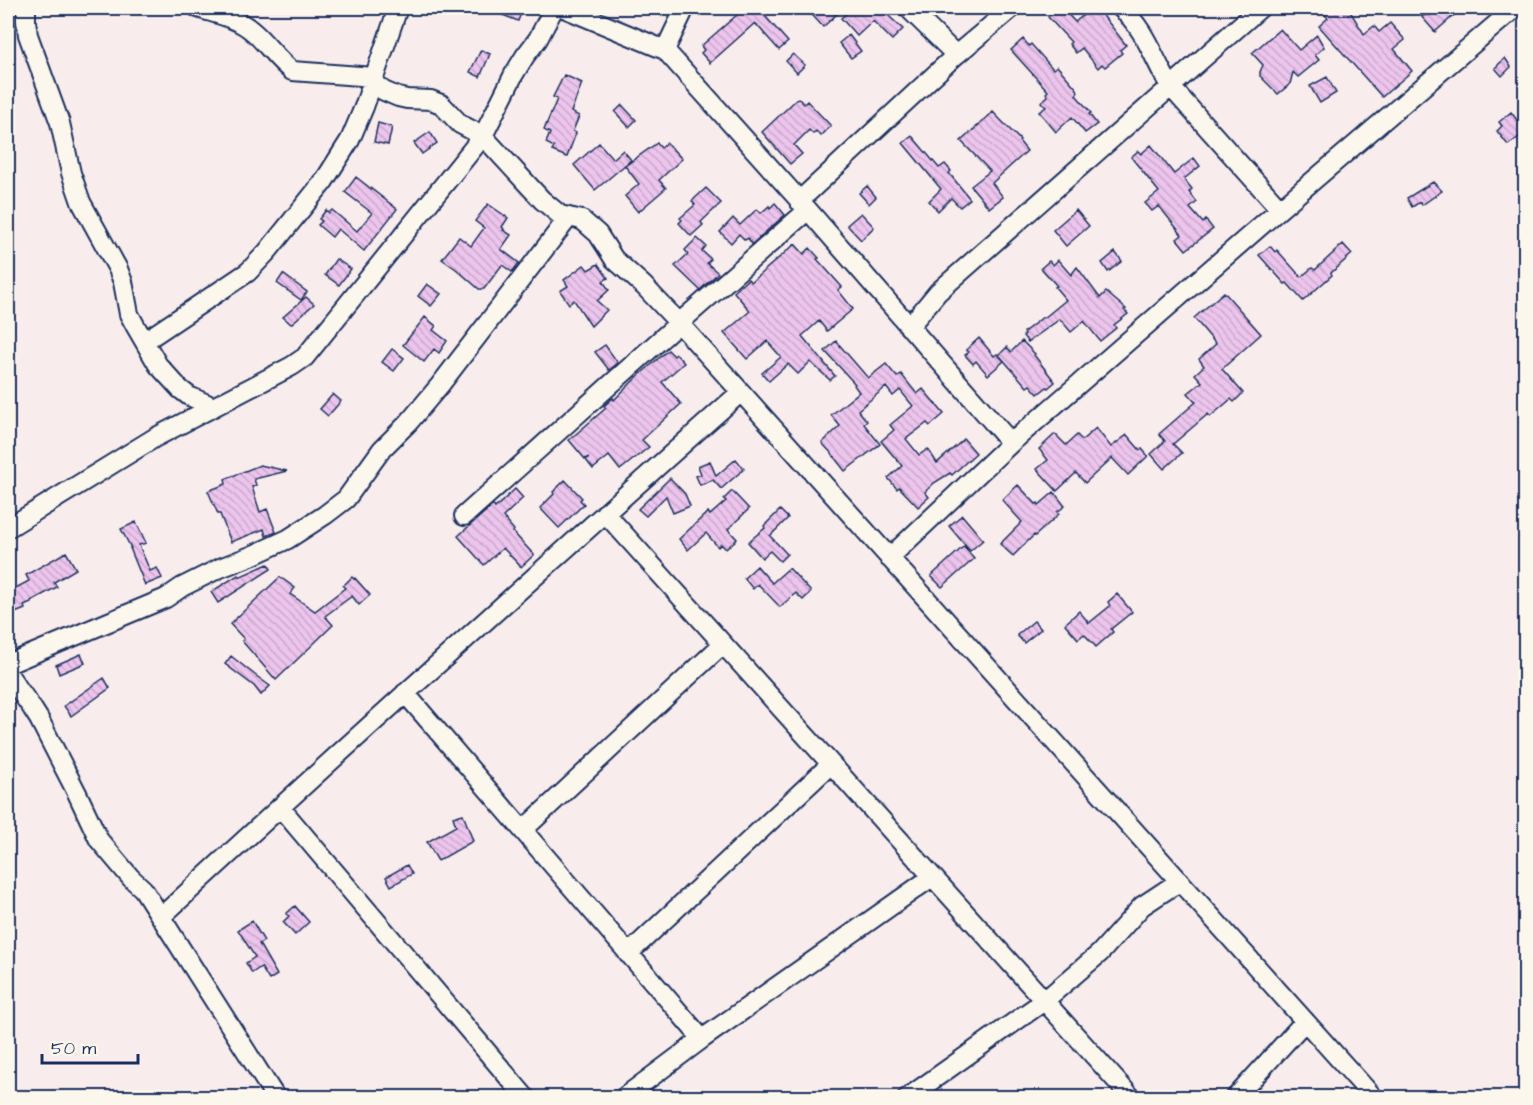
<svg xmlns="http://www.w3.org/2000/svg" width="1533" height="1105" font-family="'Architects Daughter',sans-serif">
<defs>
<pattern id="building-back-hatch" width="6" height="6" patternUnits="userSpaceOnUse" patternTransform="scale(1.5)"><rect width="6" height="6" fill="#ecc4ec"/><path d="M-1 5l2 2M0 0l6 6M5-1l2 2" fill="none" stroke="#caa9cd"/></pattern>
</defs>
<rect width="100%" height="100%" fill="#f8edec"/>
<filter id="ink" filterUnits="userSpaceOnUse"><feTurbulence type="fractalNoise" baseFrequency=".0167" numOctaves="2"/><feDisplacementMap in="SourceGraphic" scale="12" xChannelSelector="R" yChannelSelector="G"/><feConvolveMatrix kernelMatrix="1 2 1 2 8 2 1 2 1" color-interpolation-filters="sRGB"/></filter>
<g filter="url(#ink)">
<!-- building -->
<path fill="url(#building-back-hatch)" stroke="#1b2f5e" stroke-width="1.5" d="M485,8H523L518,21Z
M745,8H760L767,15L765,16L788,42L779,50L755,23L710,63L701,53L704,50L701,46Z
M806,8H831L837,14L823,27Z
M853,8H880L903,29L892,40L873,21L857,36L841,18Z
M1058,8H1062L1075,22L1092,8H1097L1126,45L1120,50L1122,53L1105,67L1102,64L1098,68L1082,48L1076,53L1069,44L1071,42L1048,17Z
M1319,8H1348L1364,34L1374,26L1379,32L1390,23L1405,40L1394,49L1412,71L1382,97L1319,26L1328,18Z
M1460,10L1435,32L1421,16Z
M1280,29L1299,50L1317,35L1324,47L1315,55L1319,60L1298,77L1293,72L1290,84L1278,94L1260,76V72L1263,65L1252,53Z
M849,35L861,51L851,58L839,43Z
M1023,39L1029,46L1031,44L1053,69L1057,66L1077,89L1078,92L1076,95L1091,113L1089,114L1097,124L1085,133L1072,117L1056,132L1039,112L1046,107L1041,102L1048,96L1046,93L1048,91L1011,50Z
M481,50L490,54L480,77L470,72Z
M793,54L805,65L797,73L786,61Z
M1505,58L1511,67L1502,76L1495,68Z
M564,75L582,83L571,112L579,116L573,131L576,133L567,157L552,151L554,147L546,143L550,133L544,130L557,99L553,97Z
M1327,77L1336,93L1320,103L1310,86Z
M798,98L804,104L807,101L831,126L821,136L816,131L813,134L809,130L794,145L802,154L790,164L762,132Z
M622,105L636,120L629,127L615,112Z
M993,112L1020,140L1019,141L1027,151L992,183L1003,197L989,208L971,186L990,171L961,141Z
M1511,112L1526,132L1508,145L1497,131L1502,126L1499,122Z
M378,123L392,127L388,145L374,142Z
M430,132L437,143L422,154L414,143Z
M912,136L939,168L945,164L951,171L949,173L970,199L960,207L951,198L938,211L929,201L941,189L903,143Z
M599,143L613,159L623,150L631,160L595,190L574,165Z
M657,143L661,148L667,143L682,159L659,180L666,188L638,212L625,196L639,184L625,166Z
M1151,145L1174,174L1194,158L1200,166L1184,179L1192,189L1189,192L1197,202L1190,208L1203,223L1206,220L1213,229L1186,250L1177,239L1182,235L1159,206L1152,211L1145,203L1159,192L1131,157L1138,151L1141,154Z
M356,177L397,209L364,251L338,229L332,237L318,225L322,221L319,219L326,210L329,213L332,210L357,231L372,213L345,192Z
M1433,182L1442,191L1422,205L1420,202L1412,207L1407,198Z
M867,186L876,197L869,204L859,193Z
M706,188L721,203L701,222L703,225L691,236L679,223L682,220L680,218L695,205L692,201Z
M775,203L785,215L752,244L748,238L745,240L739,234L731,243L720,232L733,218L740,225L757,209L761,213L769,206L770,208Z
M488,204L508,218L502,227L504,229L503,230L511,235L501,249L519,263L512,272L502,265L484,289H479L456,269L442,259L459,237L471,246L484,228L475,221Z
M1076,210L1089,226L1066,246L1053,230Z
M861,213L874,227L861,240L847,225Z
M697,238L706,246L702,251L711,259L707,263L718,273L700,290L675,266L688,254L685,250Z
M795,244L804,254L810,248L819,258L817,259L842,287L838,290L853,309L827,331L819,321L802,336L835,376L830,380L810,362L798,374L788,364L769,381L762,373L781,357L767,341L747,359L724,333L750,311L734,292L748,279L751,282Z
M1343,244L1352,254L1331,273L1332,275L1303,301L1287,283L1285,284L1259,255L1270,246L1275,252L1277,250L1301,277L1312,268L1315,270Z
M1115,252L1122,261L1108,272L1102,263Z
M336,259L351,269L339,285L325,275Z
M1058,260L1071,275L1077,267L1100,298L1106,292L1126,309L1124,310L1128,314L1114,325L1116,328L1100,341L1084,321L1071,332L1060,319L1028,342L1023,336L1025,334L1024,332L1043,317L1044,318L1066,300L1055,287L1057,286L1041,268L1049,261L1053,265Z
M598,264L608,278L603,281L609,290L597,301L607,310L591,326L574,300L569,304L560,291L568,286L564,280L584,265L588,270Z
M283,274L307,292L301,300L277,283Z
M427,284L441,294L431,306L418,296Z
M1224,292L1261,334L1222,369L1243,393L1234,402L1231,399L1210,417L1208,414L1173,444L1182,453L1164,469L1151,454L1165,441L1159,434L1196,402L1188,393L1202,382L1195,374L1204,366L1199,359L1216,344L1194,318Z
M306,297L314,304L291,324L283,317Z
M425,317L436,326L433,330L447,341L439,353L434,349L424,362L403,345Z
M979,338L994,356L997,354L1004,361L988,375L976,361L973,364L965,355L969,352L966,350Z
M836,341L868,378L886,364L897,377L901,374L917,394L923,389L944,414L930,426L927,423L906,439L919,455L928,449L937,463L964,439L976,453L952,475L950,473L934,483L925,492L929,497L918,507L899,487L897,489L888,478L902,466L881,441L894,430L890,425L913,406L900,390L893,396L886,387L858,410L867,421L864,424L880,444L845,471L834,457H835L822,443L840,426L831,415L859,392L854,385L855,384L825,351Z
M1022,341L1035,354L1034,355L1055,382L1048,388L1047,387L1038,394L1030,385L1027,387L999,355L1007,347L1011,352Z
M605,345L618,363L609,370L595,352Z
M392,349L404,358L394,371L382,362Z
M668,350L674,356L676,354L684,363L662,382L681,404L642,440L649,447L620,470L609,456L593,469L586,460L589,457L585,459L569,440L606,408L604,406L613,398L614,400L636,378Z
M333,394L341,401L328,416L320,409Z
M1096,428L1111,447L1127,435L1140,450L1142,449L1148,456L1128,475L1112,458L1085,483L1076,473L1057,491L1037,469L1048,460L1039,449L1055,434L1066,445L1077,435L1082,440Z
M736,459L744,469L721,489L713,480L700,485L696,476L701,474L698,466L710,461L716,476Z
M260,465L287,471L254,479L256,485L252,487L260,512L267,509L276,532L266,536L264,529L231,542L220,514H218L208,491L226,484L225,479Z
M670,478L685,494L690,506L673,513L666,496L646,516L638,509Z
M565,480L582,498L580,500L584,504L559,528L540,508L554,494L553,492Z
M1018,485L1036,504L1038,503L1039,505L1054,492L1065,506L1057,512L1059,514L1035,536L1034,535L1013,556L1000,544L1022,522L1002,500Z
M515,489L523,498L503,517L514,530L513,532L534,555L521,567L503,548L484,565L458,536L493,505L495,508Z
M732,491L749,509L728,529L737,539L726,549L721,544L718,547L706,533L688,550L679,539L708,512L710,515L726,501L724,499Z
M780,510L788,518L770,536L787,554L780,561L770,551L762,558L748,542L765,528L764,526Z
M962,515L983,540L970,551L949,526Z
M136,522L146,543L139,545L150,571L157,568L162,578L145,585L130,548H131L121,529Z
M964,546L974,559L942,587L931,576Z
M66,552L76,569L54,582L57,587L31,601V603L24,606L25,609L8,616V592L29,581L26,575Z
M268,564L271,569L218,603L211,592L238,575L239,577Z
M757,566L772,583L789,568L811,592L803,600L796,593L780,607L758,584L753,589L744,578Z
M280,577L295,588L290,594L315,611L345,588L343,586L352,577L354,579L355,578L370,595L359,605L352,596L325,616L333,625L276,680L242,641L244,639L230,624Z
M1117,594L1132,612L1111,629L1113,632L1096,647L1084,634L1078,639L1065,624L1079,611L1089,623L1110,606L1108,602Z
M1034,621L1041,629L1024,643L1017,635Z
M81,654L85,663L59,674L56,665Z
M231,656L255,675L270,686L261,695L254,686L225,664Z
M104,678L110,688L71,716L64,706Z
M463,814L473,841L438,861L427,842L456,826L453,817Z
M407,865L412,874L391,886L386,877Z
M295,906L309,922L295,935L283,922L289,916L286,914Z
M252,921L264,941L259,944L277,975L269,980L261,967L252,973L246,963L255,957L238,930Z"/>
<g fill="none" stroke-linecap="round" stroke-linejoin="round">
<defs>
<path id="minor" d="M26,8V21L28,35L60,123L71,173L81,202L118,269L123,282L129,314L136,327L158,365L180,389L189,396L214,407
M198,8C216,14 237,18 251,30C266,42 276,59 292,71L374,77
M564,8L665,50L808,210L1011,443
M908,8L956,55
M1121,8C1146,30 1153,58 1170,86L1280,209
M665,50L685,8
M372,82L384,91L398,97L407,99L431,100L441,104L460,124L483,136L542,200L560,215L582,220L598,234L614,259L644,286L679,323L1374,1098
M799,201L956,55L1012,8
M909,327L938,292L1260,8
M145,341L248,272L267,252L324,181L350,140L364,107L398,8
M605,513L1132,1098
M464,516L679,323L808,210
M8,528L156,437L292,366L305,357L483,136L514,74L525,56L538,39L554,8
M889,558L1011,443L1280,209L1515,8
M8,664L166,598L182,587L220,568L251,556L288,539L325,515L346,499L382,449L409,422L440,385L569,217
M8,674L32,708L39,719L77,793L99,840L131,878L143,889L276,1098
M405,693L702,1039
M280,807L526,1098
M523,830L723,644
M162,916C353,739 547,565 741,392
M628,954L831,764
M623,1098L702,1039L932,877
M907,1098L1044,1001L1100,953L1142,906L1180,881
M1235,1098L1305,1021"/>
</defs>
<!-- minor casing -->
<use href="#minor" stroke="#1b2f5e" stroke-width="22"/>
<!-- minor -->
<use href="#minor" stroke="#fbf7ec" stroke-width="18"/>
</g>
</g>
<!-- margin -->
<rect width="1533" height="1105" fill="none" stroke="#fbf7ec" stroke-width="30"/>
<rect x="15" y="15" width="1503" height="1075" fill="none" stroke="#1b2f5e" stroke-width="2" filter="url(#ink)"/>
<!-- scale -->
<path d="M42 1054v9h96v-9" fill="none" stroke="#1b2f5e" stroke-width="3"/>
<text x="51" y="1054" font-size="18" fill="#1b2f5e" stroke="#fbf7ec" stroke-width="4.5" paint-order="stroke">50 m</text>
</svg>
